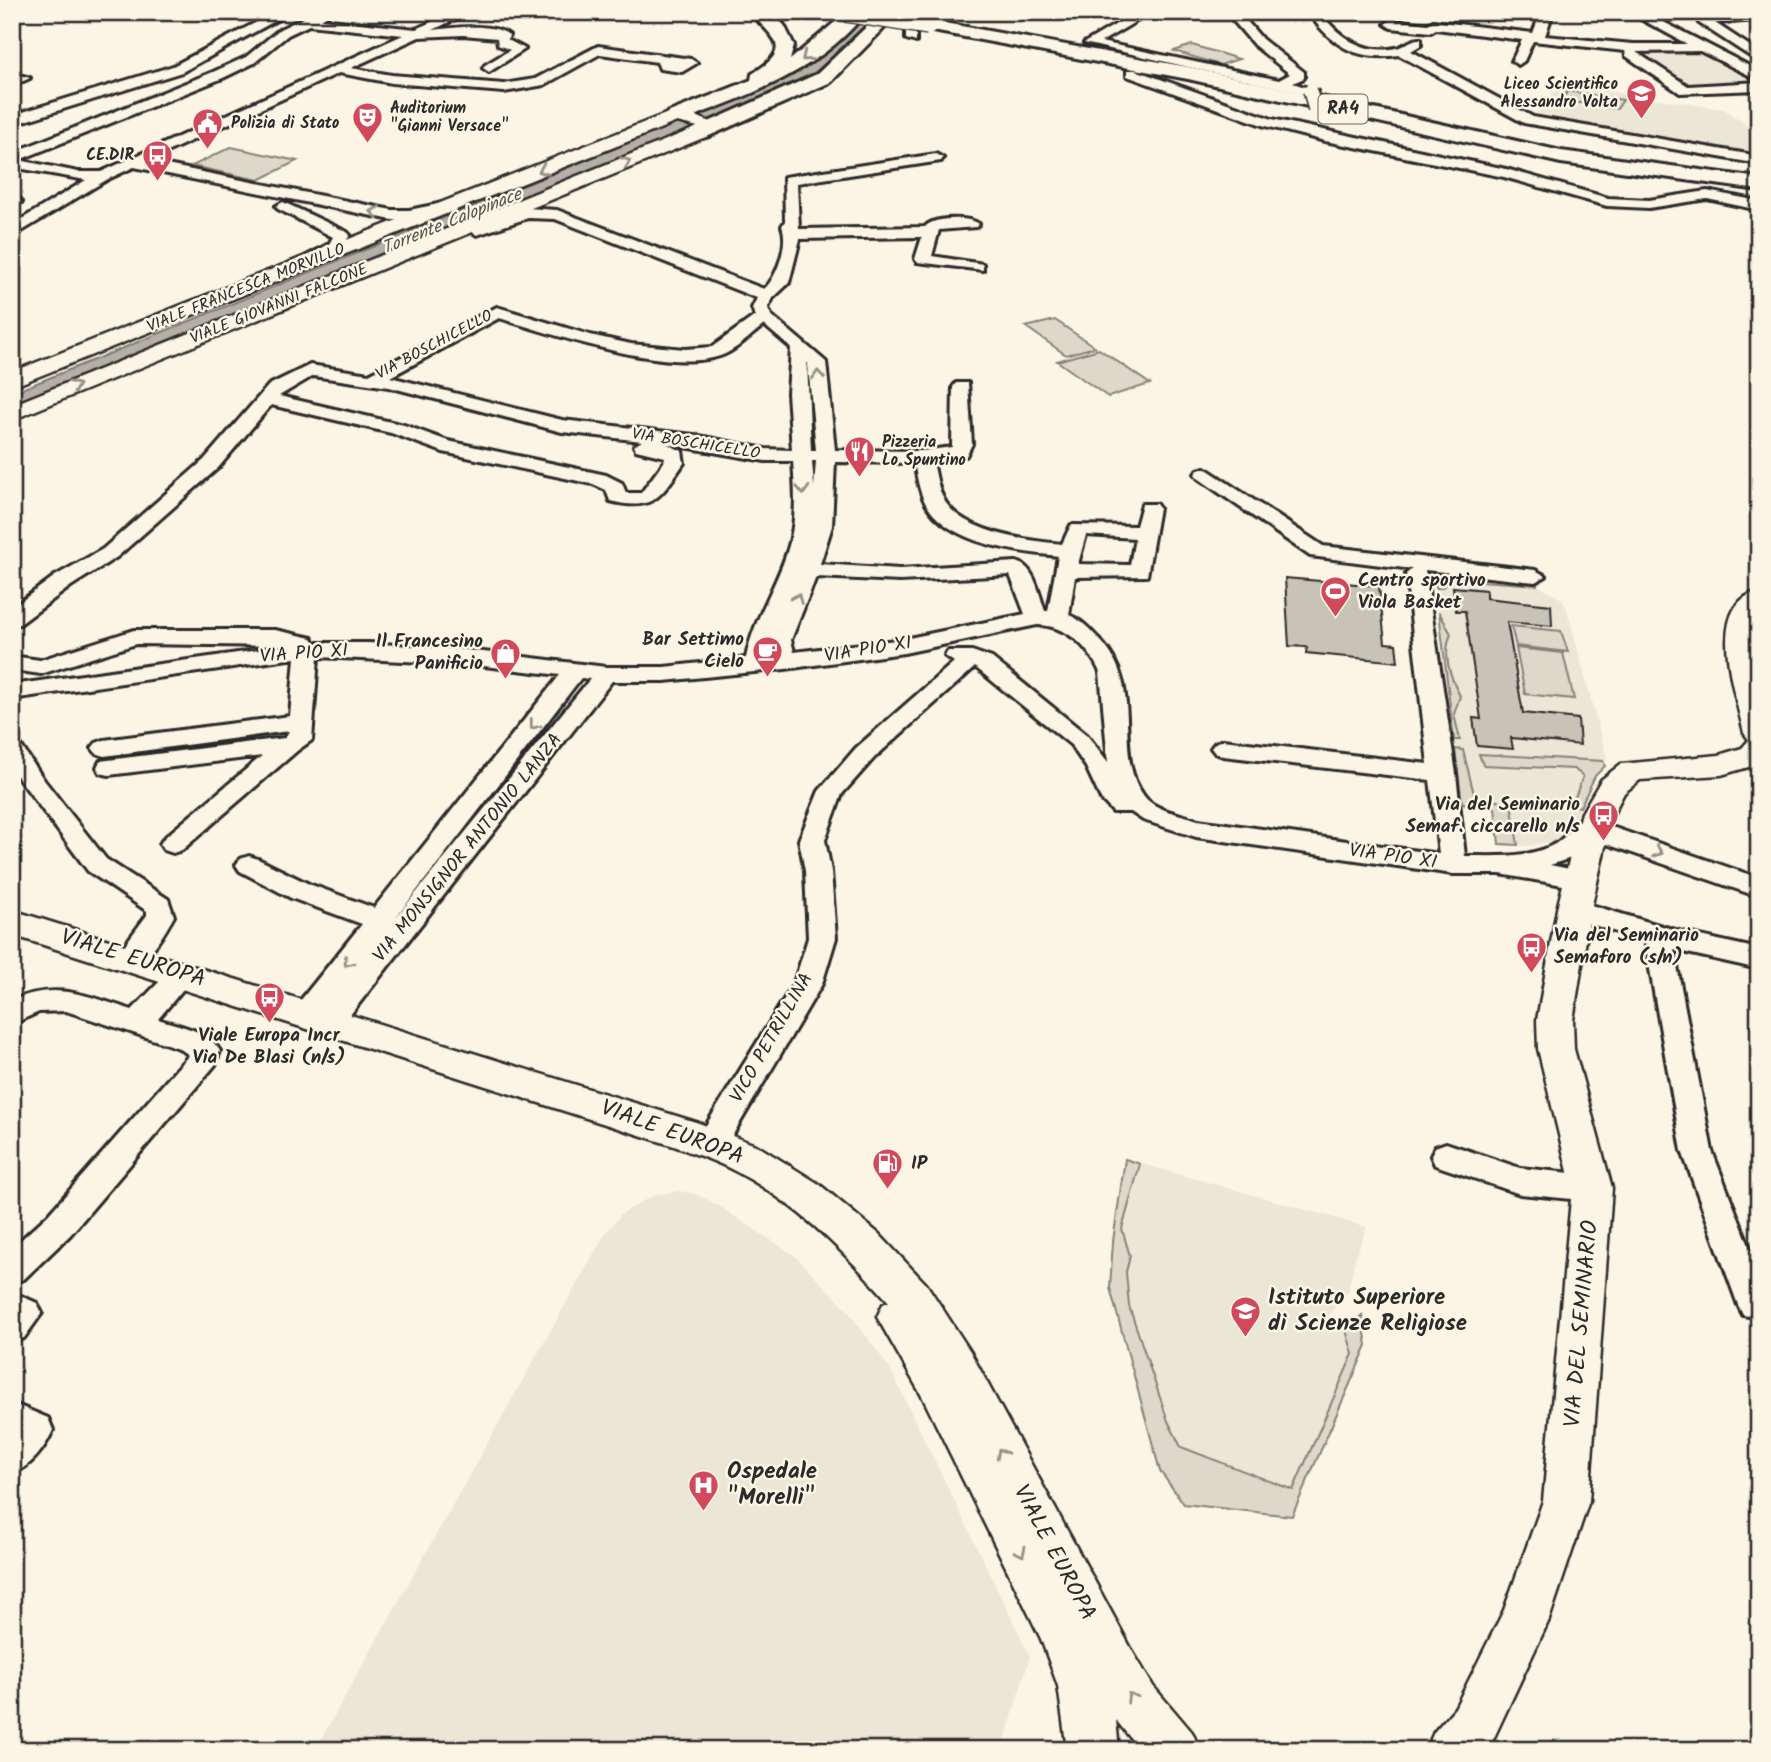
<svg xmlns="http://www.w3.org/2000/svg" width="1771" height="1762" font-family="Kalam,sans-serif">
<rect width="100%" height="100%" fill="#fcf5e5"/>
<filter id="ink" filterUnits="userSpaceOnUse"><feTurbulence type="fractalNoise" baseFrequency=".0143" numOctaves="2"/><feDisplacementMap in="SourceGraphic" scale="14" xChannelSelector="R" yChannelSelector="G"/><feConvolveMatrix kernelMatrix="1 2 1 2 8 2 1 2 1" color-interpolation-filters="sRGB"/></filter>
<g filter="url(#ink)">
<!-- built -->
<path fill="#ece6d7" d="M1631,51L1697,52L1759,83L1687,88Z
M1560,84L1724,109L1758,134L1746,155L1535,117Z
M1434,571L1526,579L1562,599L1566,606L1607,759L1588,790L1568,834L1560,840L1527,846L1499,844L1496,808L1462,803Z
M1125,1159L1367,1227L1356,1255L1348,1292L1328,1316L1346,1330L1362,1315L1367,1345L1292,1516L1184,1504L1160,1471L1110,1288L1113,1241Z
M679,1191L696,1194L717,1205L794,1255L845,1307L890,1369L1030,1656L1002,1750H315L605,1234L621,1214L654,1195Z"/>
<!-- green -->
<path fill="#ded8ca" stroke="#84827a" stroke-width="2" d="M1192,45L1239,59L1220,65L1174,51Z
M1568,91L1623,100L1617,109L1561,100Z
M231,147L297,161L259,180L192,166Z
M1055,320L1095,347L1066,355L1026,327Z
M1099,349L1150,384L1108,397L1057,361Z
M1434,571L1526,579L1538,585L1453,579L1441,588H1436Z
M1439,612L1451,634C1442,655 1450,676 1460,696L1454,714L1460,740H1454Z
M1511,626L1561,631L1568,652L1516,646Z
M1516,648L1563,653L1574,699L1525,694Z
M1455,749L1463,750L1475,798L1511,803L1518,845L1499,844L1495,808L1462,803Z
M1479,754L1603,761L1605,766L1595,776L1580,807L1572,805L1583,776L1574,769L1483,765Z
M1125,1159L1140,1164L1122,1229L1130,1256L1126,1272L1129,1306L1168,1421L1181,1447L1293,1490L1353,1354L1346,1330L1362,1315L1367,1345L1292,1516L1184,1504L1160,1471L1110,1288L1113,1241Z"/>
<!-- water -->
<path fill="#b4b0a5" stroke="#7d7b74" stroke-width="2" d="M866,12H886L801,84L12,404V393L784,80L801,70Z"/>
<!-- building -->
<path fill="#c8c3b7" stroke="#2b2b2b" stroke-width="2" d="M1285,578L1379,586L1385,643L1396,644L1398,662L1306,653L1307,647L1289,646Z
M1453,587L1486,590V598L1551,605L1552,626L1507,622L1523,713L1578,719L1580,745L1511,738L1513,749L1477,746L1473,718L1481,719L1465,611H1456Z"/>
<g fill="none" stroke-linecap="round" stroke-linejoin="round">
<defs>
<path id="minor" d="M276,12H291L182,72L12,125V116L26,111L173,66Z
M316,12H332L321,19L416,29L453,12H469L433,30C454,28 491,22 509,35L508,40L525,49L489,72L483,68L485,65L510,50L498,45L497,38L463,35L419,37L351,68L392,75L504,84L535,79L598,46L691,59L697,63L682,72L660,69L657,62L600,54L544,85L504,92L392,83L339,73L147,161L392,210H409L443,203L450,207L448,210L409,220H392L134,167L108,179L12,237V225L86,180L12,167V153L213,72L246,57L280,29ZM309,25L403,35L101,172H78L19,160L223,78L254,63L288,35Z
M962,12L935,18L916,32V42L906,39V28L928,13Z
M1137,12H1152L1101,42L1279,80L1290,74L1254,45L1226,12H1239L1262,39L1304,72V78L1293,83L1317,91L1310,95L1084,43Z
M1308,12H1320C1338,37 1364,55 1396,48C1406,46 1411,38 1421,39V45L1411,51L1533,117L1759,156V164L1524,123L1399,55C1356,61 1332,46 1308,12Z
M1541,12H1553L1545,36L1633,44H1687L1628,12H1644L1759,71V80L1700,51L1636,52L1688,86L1759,82V90L1680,93L1626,56L1625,51L1533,41L1524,61L1518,65L1512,61L1522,40L1436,29L1431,32L1391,28L1385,24L1391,20L1428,24L1433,21L1533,33Z
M1693,12H1705L1707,16L1759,12V20L1715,23L1759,52V62L1699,23Z
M1127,70H1135L1272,119L1506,169L1608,198L1649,200L1707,191L1759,201V210L1707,199L1649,208L1607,206L1504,177L1325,141L1262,125L1127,76Z
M19,75L30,78L12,86V78Z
M936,154L943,158L941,161L797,183L799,229L925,227C932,217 970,216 979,224L976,227L939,230L932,256L983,264V270L917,262L915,259L922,237L800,239L789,283L773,298L768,308L771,315L826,362L835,450L922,451L952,447L953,387L956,383H968L972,444L966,456L933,461C936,475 938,491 946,503C966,533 1029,541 1062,544L1071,525L1136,526L1142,504H1156L1159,508L1147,576L1075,577L1069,615C1082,620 1089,629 1099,639C1147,688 1111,753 1144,796C1155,811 1181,814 1198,820L1439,854L1430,780L1223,756L1215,753L1211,748L1215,743L1223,740L1428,764L1406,574L1412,569L1310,556L1198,478L1195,474L1198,470L1205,468L1323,546L1535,570L1546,576L1535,582L1425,570L1456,774L1465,856C1494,856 1528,859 1555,844C1573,834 1579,808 1602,814L1606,820L1603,824L1759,878V897L1592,839L1571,858L1550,865L1589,873L1593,879L1589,885L1580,888L1500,874H1453L1196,837L1143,820L1131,812H1113L1101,799L1086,767L1071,745L975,667L874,758L842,794L825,840L831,871L836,938L822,984L722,1153L711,1156L700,1153L696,1144L700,1135L794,983L808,938L805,871L799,840L819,791L856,748L954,662L945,656L948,651H972L992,658L1087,735L1108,762L1100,672C1088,646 1066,625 1037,625L904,653L785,669L664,681H612L339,1029L329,1032L319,1029L315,1022L306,1025L296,1022L292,1014L296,1006L362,924L291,898L240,871L236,865L240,859L249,856L258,859L309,884L374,908L560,675L467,664L318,657L312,740L298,750L182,850L173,853L164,850L160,844L164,838L262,756L109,775L100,773L97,767L100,761L285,738L289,731L104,756L96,753L92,748L96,743L104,740L290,716L295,658L12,699V685L287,646L136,644L41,674L12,670V656L40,660L134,630H275L312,638L315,643H369L467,650L606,667H664L746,658C754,616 780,582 790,542C797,515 795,488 793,461H765L667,444L682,451L684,463C660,497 654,512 610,501L606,490L593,484L443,452L391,433L271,405L218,468L117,557L71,586L20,624L12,625V608L55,576L103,549L204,460L269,385L310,365L369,374L497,307L590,335L631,344L685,349L712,347L755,316L752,308L757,298L555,219L528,218L477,235L469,230L472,227L527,208L557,210L764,289C777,278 789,243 782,226L785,221L784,177ZM499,318C551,334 668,374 720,356C735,351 751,335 764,325L791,348L788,393L792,450L765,449L694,435L562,420L390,377ZM807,362L808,364L816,450H811ZM313,376L389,387L562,432L642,441L634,446L636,450L665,457L664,462L641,493H626L622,483L606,475L448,441L404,425L279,396ZM812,461H816L814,487ZM835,462L914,463C917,476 919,492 926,504C949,544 1017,552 1058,556L1048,611H1045C1039,595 1035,566 1016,562L900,569L820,564L832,526ZM1086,535L1135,538L1130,565L1078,564ZM1010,575L1025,614L904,639L794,652L791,640L816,577L900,581ZM581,678L590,679L394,920Z
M12,198L20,199L22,202L12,207Z
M283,202L347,232L350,235C341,250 324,267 305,263V257L329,244L333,237L278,209L276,206Z
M12,741L20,744L44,780L106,859L168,899L174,916C163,935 144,972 119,965L115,958L147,915V911L88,871L12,769Z
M1574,900L1682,932L1759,949V969L1674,950L1712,1151L1759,1271V1318L1743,1315L1738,1305L1682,1151L1645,941L1565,916L1561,909L1565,902Z
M170,978L180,981L184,988L158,1019C179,1026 208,1030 220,1051L215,1065L70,1235L24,1279L12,1283V1248L48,1215L189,1055L179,1048L66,1011L39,1012L12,1024V1001C56,980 89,997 132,1010L160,981Z
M1446,1143L1520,1168L1592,1175L1603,1179L1608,1188L1603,1197L1592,1201L1520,1194L1435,1165L1431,1156L1435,1147Z
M12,1292L37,1303L42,1313L24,1338L12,1342Z
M12,1403L48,1418L53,1430C45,1448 31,1467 12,1474Z"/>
<path id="major" d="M685,111L719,126L708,136L12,420V405L698,127L677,122L12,387V372L668,113Z
M1759,591V616L1755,621L1759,665V764L1721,775L1640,780L1624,793L1612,816L1591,909L1573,1020L1574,1049L1612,1188L1589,1501L1549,1620L1491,1744L1486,1750H1426L1434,1732L1455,1708L1504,1610L1543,1501L1572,1188L1538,1049L1537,1020L1557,909L1580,816L1601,780L1621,764L1719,755L1742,748L1749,740L1744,733C1736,695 1703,605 1759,591Z
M12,910L699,1123L758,1146L819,1184L879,1234L927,1285L970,1351L1134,1654L1153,1686L1192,1732L1200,1750H1140L1116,1720L1119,1750H1067L1058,1686L1041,1639L923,1398L877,1317L883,1304L889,1302C844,1251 791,1198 729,1168C711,1159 692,1153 674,1146L12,935Z"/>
<path id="highway" d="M750,12H770L784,25L794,45L790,60L847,12H866C820,72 748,95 681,121H667L664,117L667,113L751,80L752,74C796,47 772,38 750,12Z
M882,12H900L831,82L709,136L702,138L692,132L695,128L817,74Z
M928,20L1188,67L1561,151L1759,178V190L1561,163L1188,79L922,29L919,25L922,21Z"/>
</defs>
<!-- minor casing -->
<use href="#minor" stroke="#2b2b2b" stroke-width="6"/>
<!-- major casing -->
<use href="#major" stroke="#2b2b2b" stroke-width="5"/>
<!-- highway casing -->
<use href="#highway" stroke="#2b2b2b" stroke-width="6"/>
<!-- minor -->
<use href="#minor" fill="#fcf5e5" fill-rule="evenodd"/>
<!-- major -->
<use href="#major" fill="#fcf5e5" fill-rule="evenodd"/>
<!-- highway -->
<use href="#highway" fill="#fcf5e5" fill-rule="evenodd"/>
<defs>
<path id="minor-bridge" d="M1310,91L1315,110"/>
<path id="highway-bridge" d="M845,12L928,25"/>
</defs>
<!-- minor-bridge casing -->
<use href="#minor-bridge" stroke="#2b2b2b" stroke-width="16" stroke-linecap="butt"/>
<!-- highway-bridge casing -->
<use href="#highway-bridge" stroke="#2b2b2b" stroke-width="22" stroke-linecap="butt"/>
<!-- minor-bridge -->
<use href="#minor-bridge" stroke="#fcf5e5" stroke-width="13"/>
<!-- highway-bridge -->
<use href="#highway-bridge" stroke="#fcf5e5" stroke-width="19"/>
</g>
<!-- one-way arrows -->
<defs><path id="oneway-chevron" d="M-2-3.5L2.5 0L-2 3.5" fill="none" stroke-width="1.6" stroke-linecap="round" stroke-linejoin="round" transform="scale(1.75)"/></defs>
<g stroke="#949088">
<use href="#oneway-chevron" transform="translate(806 57) rotate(141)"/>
<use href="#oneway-chevron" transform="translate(626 162) rotate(-22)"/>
<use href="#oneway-chevron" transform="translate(543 170) rotate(158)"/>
<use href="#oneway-chevron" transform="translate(375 212) rotate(-170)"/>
<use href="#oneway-chevron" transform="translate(818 375) rotate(-95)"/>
<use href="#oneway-chevron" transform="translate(75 386) rotate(-22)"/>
<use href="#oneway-chevron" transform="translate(803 490) rotate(88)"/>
<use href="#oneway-chevron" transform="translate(797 598) rotate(-68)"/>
<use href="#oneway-chevron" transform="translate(534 725) rotate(128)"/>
<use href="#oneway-chevron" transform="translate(1658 852) rotate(19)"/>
<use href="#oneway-chevron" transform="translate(348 962) rotate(129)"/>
<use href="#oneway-chevron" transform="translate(1001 1453) rotate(-118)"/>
<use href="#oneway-chevron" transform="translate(1021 1552) rotate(64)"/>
<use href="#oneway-chevron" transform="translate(1131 1697) rotate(-122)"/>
</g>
</g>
<!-- icons -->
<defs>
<symbol id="university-pin" viewBox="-11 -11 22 30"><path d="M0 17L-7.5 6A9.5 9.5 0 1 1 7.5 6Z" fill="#d1495b" stroke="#fcf5e5"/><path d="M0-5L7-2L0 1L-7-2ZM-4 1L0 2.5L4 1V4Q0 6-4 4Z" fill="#fff"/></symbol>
<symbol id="theatre-pin" viewBox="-11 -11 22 30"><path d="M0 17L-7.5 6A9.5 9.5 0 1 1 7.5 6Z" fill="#d1495b" stroke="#fcf5e5"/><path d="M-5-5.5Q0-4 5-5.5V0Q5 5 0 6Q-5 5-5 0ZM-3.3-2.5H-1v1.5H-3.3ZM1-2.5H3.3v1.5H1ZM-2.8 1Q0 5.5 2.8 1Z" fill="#fff"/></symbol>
<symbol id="civic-pin" viewBox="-11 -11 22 30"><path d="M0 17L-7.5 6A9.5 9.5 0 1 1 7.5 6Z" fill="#d1495b" stroke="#fcf5e5"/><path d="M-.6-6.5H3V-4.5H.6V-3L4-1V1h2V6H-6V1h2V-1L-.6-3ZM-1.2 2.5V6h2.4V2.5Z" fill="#fff"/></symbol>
<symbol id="bus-pin" viewBox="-11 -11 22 30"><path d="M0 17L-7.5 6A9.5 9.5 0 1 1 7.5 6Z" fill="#d1495b" stroke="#fcf5e5"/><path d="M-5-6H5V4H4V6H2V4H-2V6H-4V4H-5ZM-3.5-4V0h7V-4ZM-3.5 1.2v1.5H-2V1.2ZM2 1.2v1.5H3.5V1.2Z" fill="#fff"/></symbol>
<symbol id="restaurant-pin" viewBox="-11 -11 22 30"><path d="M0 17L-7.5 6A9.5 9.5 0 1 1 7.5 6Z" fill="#d1495b" stroke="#fcf5e5"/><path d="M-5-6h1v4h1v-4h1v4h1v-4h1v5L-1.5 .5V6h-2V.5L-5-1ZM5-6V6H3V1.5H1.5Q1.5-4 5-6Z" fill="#fff"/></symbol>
<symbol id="stadium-pin" viewBox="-11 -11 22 30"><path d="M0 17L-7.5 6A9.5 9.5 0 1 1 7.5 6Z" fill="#d1495b" stroke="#fcf5e5"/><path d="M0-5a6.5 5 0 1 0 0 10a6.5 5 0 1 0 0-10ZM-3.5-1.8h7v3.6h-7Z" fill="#fff"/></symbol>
<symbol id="cafe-pin" viewBox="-11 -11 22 30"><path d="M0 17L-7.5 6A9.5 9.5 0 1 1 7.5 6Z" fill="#d1495b" stroke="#fcf5e5"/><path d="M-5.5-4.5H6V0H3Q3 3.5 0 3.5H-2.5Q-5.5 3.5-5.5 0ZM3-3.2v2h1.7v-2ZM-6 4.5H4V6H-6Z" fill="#fff"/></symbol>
<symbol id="shop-pin" viewBox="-11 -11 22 30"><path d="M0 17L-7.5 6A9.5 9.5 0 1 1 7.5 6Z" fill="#d1495b" stroke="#fcf5e5"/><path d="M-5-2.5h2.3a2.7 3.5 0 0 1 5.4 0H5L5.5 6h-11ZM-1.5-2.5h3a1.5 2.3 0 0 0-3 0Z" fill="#fff"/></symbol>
<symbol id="fuel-pin" viewBox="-11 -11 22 30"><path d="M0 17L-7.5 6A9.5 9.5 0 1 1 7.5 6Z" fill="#d1495b" stroke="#fcf5e5"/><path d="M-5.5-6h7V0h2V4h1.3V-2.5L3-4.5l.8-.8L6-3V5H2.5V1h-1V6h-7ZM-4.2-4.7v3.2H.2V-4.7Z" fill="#fff"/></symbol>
<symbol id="hospital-pin" viewBox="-11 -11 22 30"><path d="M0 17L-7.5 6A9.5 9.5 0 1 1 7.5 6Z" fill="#d1495b" stroke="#fcf5e5"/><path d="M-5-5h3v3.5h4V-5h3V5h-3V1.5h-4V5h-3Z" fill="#fff"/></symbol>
</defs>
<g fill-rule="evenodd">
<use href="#university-pin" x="1624" y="76" width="35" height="47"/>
<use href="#theatre-pin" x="350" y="100" width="35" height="47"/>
<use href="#civic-pin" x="190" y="106" width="35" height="47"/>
<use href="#bus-pin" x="140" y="138" width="35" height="47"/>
<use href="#restaurant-pin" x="842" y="434" width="35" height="47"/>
<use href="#stadium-pin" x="1318" y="574" width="35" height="47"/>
<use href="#cafe-pin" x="750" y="634" width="35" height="47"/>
<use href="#shop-pin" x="488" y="636" width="35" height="47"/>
<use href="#bus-pin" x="1586" y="798" width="35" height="47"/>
<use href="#bus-pin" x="1514" y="930" width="35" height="47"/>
<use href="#bus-pin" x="252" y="980" width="35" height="47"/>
<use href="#fuel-pin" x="870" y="1146" width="35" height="47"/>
<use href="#university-pin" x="1228" y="1294" width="35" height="47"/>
<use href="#hospital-pin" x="686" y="1468" width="35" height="47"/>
</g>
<g text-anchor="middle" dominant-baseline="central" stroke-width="5" stroke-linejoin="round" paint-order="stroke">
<!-- far-poi labels -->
<g font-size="16" font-weight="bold" fill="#2b2b2b" stroke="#fcf5e5" text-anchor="start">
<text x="1618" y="84" text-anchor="end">Liceo Scientifico<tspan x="1618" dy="18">Alessandro Volta</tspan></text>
<text x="390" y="108">Auditorium<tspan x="390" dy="18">"Gianni Versace"</tspan></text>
<text x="231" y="123">Polizia di Stato</text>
<text x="134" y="155" text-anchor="end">CE.DIR</text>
<text x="882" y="442">Pizzeria<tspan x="882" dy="18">Lo Spuntino</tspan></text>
</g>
<!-- far-street labels -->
<g font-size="16" fill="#2b2b2b" stroke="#fcf5e5">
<text transform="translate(246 288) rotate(-22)">VIALE FRANCESCA MORVILLO</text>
<text transform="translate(279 304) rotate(-22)">VIALE GIOVANNI FALCONE</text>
<text transform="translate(434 345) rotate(-28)">VIA BOSCHICELLO</text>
<text transform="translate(696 444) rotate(9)">VIA BOSCHICELLO</text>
</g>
<!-- shield labels -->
<rect fill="#fcf5e5" stroke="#6a6863" stroke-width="2" x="1318.5" y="94.5" width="49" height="29" rx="5"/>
<g font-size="18" font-weight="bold" fill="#2b2b2b">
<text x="1343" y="109">RA4</text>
</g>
<!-- far-water labels -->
<g font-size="18" font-style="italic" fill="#545350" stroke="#fcf5e5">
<text transform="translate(452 222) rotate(-22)">Torrente Calopinace</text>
</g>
<!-- poi labels -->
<g font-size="19" font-weight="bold" fill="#2b2b2b" stroke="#fcf5e5" text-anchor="start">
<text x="1358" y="581">Centro sportivo<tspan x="1358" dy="22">Viola Basket</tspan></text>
<text x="744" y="640" text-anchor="end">Bar Settimo<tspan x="744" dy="22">Cielo</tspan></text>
<text x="483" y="642" text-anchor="end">Il Francesino<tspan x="483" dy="22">Panificio</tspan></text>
<text x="1580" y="805" text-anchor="end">Via del Seminario<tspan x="1580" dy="22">Semaf. ciccarello n/s</tspan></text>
<text x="1554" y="936">Via del Seminario<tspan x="1554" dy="22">Semaforo (s/n)</tspan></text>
<text x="269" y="1036" text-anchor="middle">Viale Europa Incr<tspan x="269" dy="22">Via De Blasi (n/s)</tspan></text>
<text x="911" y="1164">IP</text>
</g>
<!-- street labels -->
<g font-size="19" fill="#2b2b2b" stroke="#fcf5e5">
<text transform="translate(868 650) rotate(-9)">VIA PIO XI</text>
<text transform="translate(304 654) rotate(-4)">VIA PIO XI</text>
<text transform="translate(468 848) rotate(-51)">VIA MONSIGNOR ANTONIO LANZA</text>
<text transform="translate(1393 857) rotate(8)">VIA PIO XI</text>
<text transform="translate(772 1038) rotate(-60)">VICO PETRILLINA</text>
</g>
<!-- near-street labels -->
<g font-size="23" fill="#2b2b2b" stroke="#fcf5e5">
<text transform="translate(133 959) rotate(17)">VIALE EUROPA</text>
<text transform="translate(672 1133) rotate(20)">VIALE EUROPA</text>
<text transform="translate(1582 1324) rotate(-85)">VIA DEL SEMINARIO</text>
<text transform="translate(1054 1553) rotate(62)">VIALE EUROPA</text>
</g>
<!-- near-poi labels -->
<g font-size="23" font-weight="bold" fill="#2b2b2b" stroke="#fcf5e5" text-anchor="start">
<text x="1268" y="1298">Istituto Superiore<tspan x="1268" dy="26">di Scienze Religiose</tspan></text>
<text x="727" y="1472">Ospedale<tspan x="727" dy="26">"Morelli"</tspan></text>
</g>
</g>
<!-- margin -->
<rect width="1771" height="1762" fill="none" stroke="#fcf5e5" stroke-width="42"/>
<rect x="21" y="21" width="1729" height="1720" fill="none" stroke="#2b2b2b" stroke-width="2.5" filter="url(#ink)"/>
</svg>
